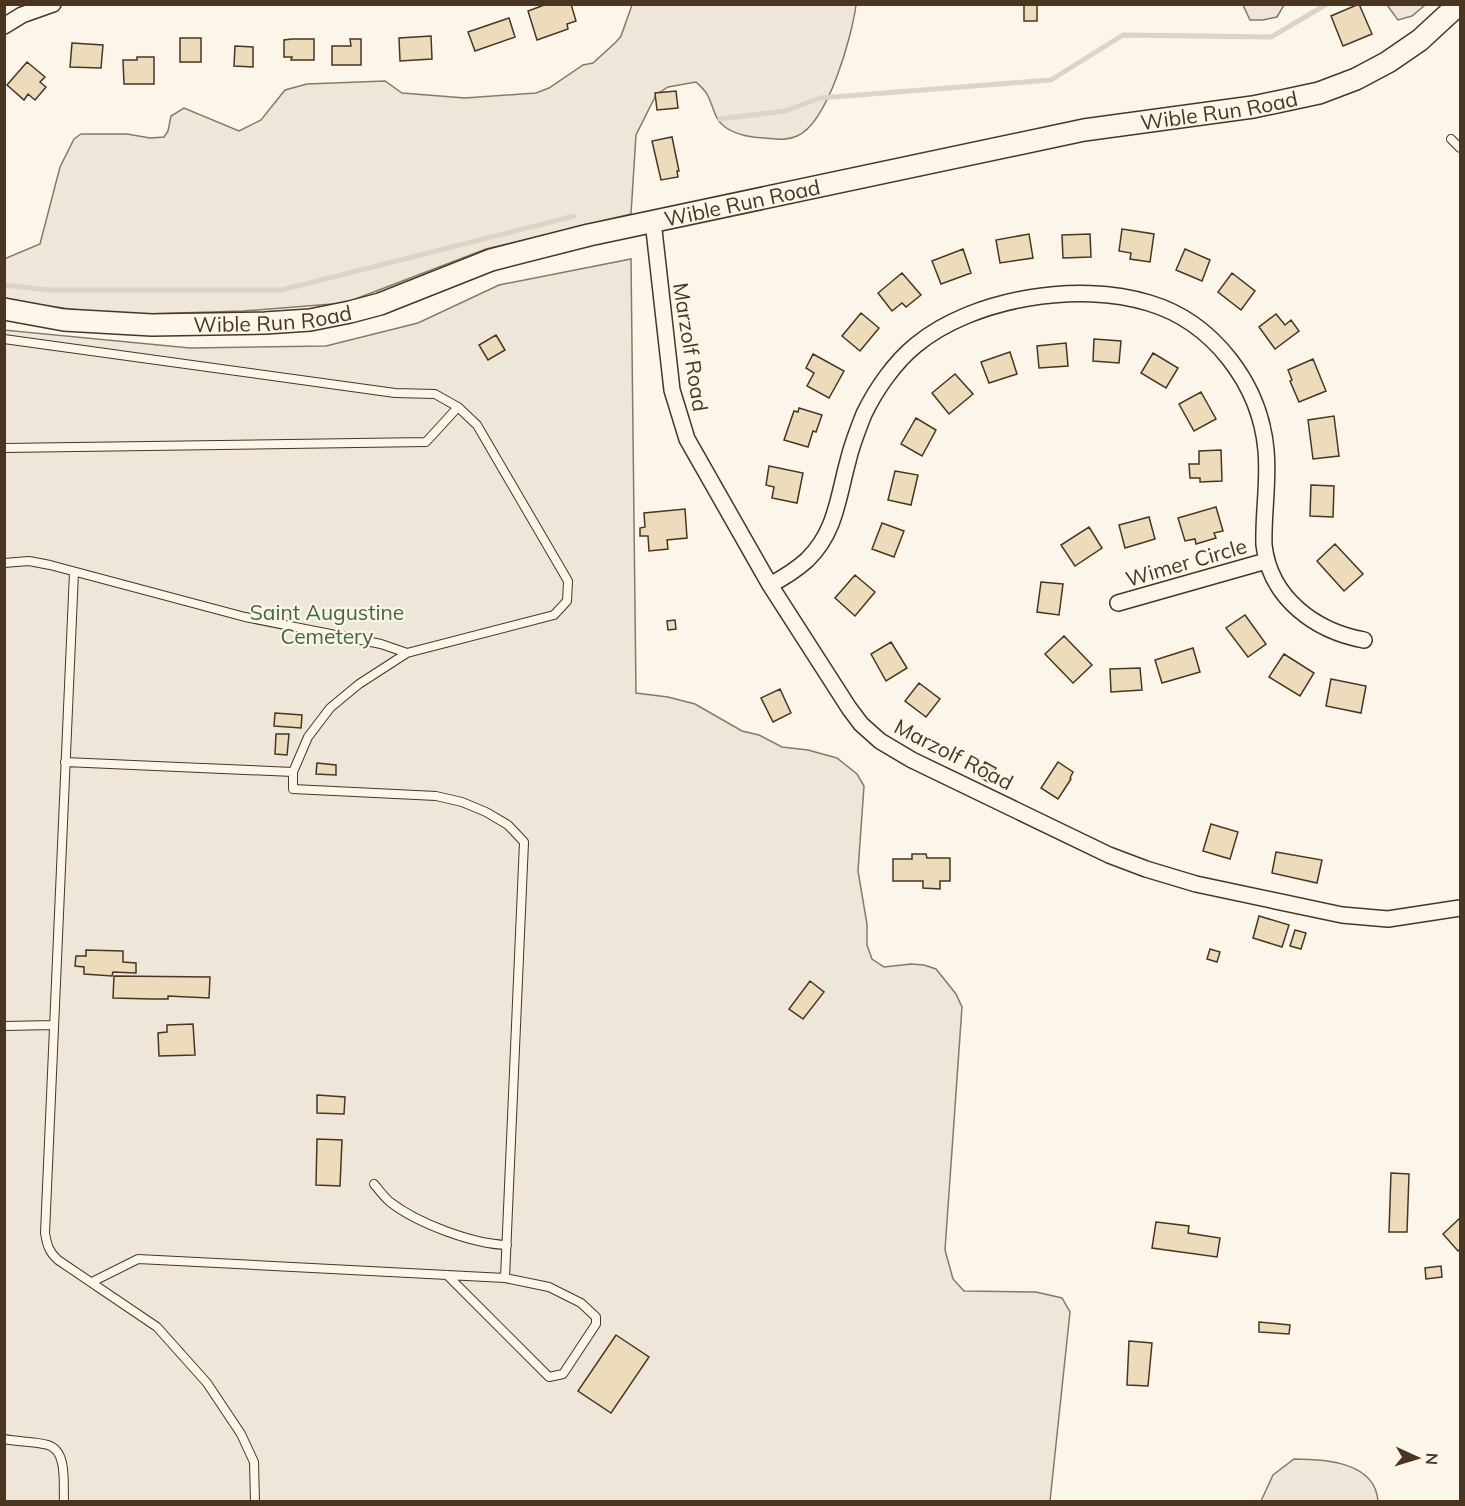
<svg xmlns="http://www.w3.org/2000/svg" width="1465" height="1506" font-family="Mulish,sans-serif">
<rect width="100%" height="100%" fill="#fbf6e9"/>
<!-- green -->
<path fill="#ede6d9" stroke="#887966" stroke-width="1.5" d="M632,5H856C852,36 828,123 797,136C787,141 776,139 765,138C753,138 736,135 725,127C714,119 714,108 708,96C706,91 700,86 696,82L668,87L656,95L636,135L631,214L486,249L345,303L243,311L113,315L5,300L4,259L40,244L60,167L74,139L81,134H127L150,138L164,137L168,131L171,116L184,108L239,131L261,120L285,90L307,84L385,81L402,93L465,98L536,93L549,88L583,65L593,63L616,42L621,36Z
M1243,5H1284L1277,17L1263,20H1250Z
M1387,5H1425L1412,16L1398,20Z
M631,259L636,693L668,697L695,704L742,731L759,735L782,747L808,750L837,758L857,774L864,786L858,871L867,924V945L872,959L884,967L911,964L924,965L936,969L956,994L962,1007L945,1250L953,1279L964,1291L1036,1292L1062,1298L1070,1312L1050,1501H5L4,330L190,348L326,346L418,323L499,285Z
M1294,1459C1325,1459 1375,1462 1378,1501H1261L1273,1475Z"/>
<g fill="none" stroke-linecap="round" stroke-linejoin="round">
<!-- stream -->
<path stroke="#dcd4c6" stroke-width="5" d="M720,119L785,111L820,98L1051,80L1123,35L1271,37L1327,4
M4,285L49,290H282L574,216"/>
</g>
<!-- building -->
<path fill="#ecdcbc" stroke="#4a3520" stroke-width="1.5" d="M547,4H571L576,21L567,24L568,29L537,40L528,11Z
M1024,4H1037V21H1024Z
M1359,4L1372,34L1343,46L1331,16Z
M509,18L515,37L475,51L468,32Z
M431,36L432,59L400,61L399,38Z
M180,38H201V62H180Z
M292,39H314V60H291L292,57H284V40Z
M350,39H361V65H332V46H351Z
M72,43L103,45L101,68L70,67Z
M235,46L253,47V67L234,66Z
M137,57H154V84H124L123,60H137Z
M27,62L45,77L40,82L46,87L35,100L28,94L24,100L7,85Z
M676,91L678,108L657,110L655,93Z
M672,137L679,171H677L678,177L661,180L652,141Z
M1122,229L1154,234L1150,262L1130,259L1131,253L1119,251Z
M1029,234L1033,258L1000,263L996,240Z
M1090,234L1091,257L1063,258L1062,235Z
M963,249L971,273L941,284L932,261Z
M1185,249L1210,260L1202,281L1176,270Z
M902,273L921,295L906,307L902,303L892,311L878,293Z
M1232,273L1255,291L1241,310L1218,292Z
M861,313L879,328L860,351L842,336Z
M1276,314L1285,325L1291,320L1299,331L1275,349L1259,327Z
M496,335L505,350L488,360L479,345Z
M1094,339L1121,341L1119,363L1093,361Z
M1066,343L1068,366L1039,368L1037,346Z
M1010,352L1017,374L989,383L981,362Z
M1153,353L1178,368L1166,388L1141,373Z
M813,354L844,371L829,398L807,386L814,373L806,368Z
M1313,359L1326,391L1299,402L1290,381L1292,380L1288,370Z
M955,374L973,394L949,414L932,393Z
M1201,392L1216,419L1194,431L1179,404Z
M799,408L822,415L816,432L813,431L808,447L784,440L794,411L798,412Z
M1334,416L1339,456L1313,459L1308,420Z
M916,418L936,430L922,456L901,444Z
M1221,450L1222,481L1200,482V478H1190L1189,464H1199V451Z
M769,466L803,473L797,503L772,498L774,487L766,485Z
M895,471L918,475L911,505L888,500Z
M1311,485L1334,486L1333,517L1310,516Z
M1216,507L1223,531L1214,533L1216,538L1196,544L1195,539L1185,541L1178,518Z
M685,509L687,538L667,540L668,549L649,551L648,536H640V528L645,527L644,513Z
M1149,517L1155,539L1125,548L1119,525Z
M882,523L904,531L894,557L872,549Z
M1089,527L1102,548L1075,566L1061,545Z
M1335,544L1363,574L1344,591L1317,561Z
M855,575L875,592L855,616L835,598Z
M1041,582L1063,584L1059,615L1037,612Z
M1245,615L1266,644L1248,657L1226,628Z
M675,620L676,629L668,630L667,621Z
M1064,636L1092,665L1073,683L1045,654Z
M891,642L907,668L886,681L871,654Z
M1193,648L1200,672L1162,683L1155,660Z
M1284,654L1314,673L1300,696L1269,677Z
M1140,668L1142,690L1111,692L1110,669Z
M1331,679L1366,686L1361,713L1326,706Z
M919,683L940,699L926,717L905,701Z
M780,689L791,713L773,722L761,698Z
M275,713L302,715L301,728L274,726Z
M276,734H289L287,755L275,754Z
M985,762L996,768L988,782L978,776Z
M1058,762L1073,772L1070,778L1071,779L1058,799L1041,788Z
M317,763L336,765V775L316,774Z
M1211,824L1238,832L1230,859L1203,851Z
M1276,852L1322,860L1317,883L1272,873Z
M912,854H926L927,858H950V881H940V889L923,888V881H893V859H912Z
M1259,916L1289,925L1282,947L1253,938Z
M1295,930L1306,933L1301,949L1290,946Z
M1210,949L1220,952L1217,962L1207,959Z
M86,950L123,951V962L136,963V973L113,972L112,976L84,974V967L75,966L76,956H86Z
M114,976L210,977L209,998L168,996V999H152L113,998Z
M810,981L824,992L803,1019L789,1009Z
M193,1024L195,1055L159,1056L158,1033L167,1032V1025Z
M317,1095L345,1097L344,1114L317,1113Z
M317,1139L342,1140L340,1186L316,1185Z
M1391,1173L1409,1174L1407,1232H1389Z
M1460,1218V1249L1458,1251L1443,1234Z
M1156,1222L1189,1226L1188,1233L1220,1238L1217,1257L1152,1248Z
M1441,1266L1442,1277L1426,1279L1425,1268Z
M1259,1322L1290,1325L1289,1334L1259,1332Z
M616,1335L649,1357L611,1413L578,1391Z
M1129,1341L1152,1343L1148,1386L1127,1385Z"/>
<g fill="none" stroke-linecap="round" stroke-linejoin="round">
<defs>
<path id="lane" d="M1451,139L1460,148
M4,339L395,393L435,394L458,407L477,425L568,581L567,601L554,615L407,653L359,684L330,708L308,737L293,772
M4,448L426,442L458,407
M4,563L29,561L50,565L245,617L381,644L407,653
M74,572L45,1233C47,1245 49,1252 58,1260L157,1327L207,1383L241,1434L254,1462L255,1502
M65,762L293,772V789L436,796L462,802L486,812L508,825L524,842L505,1278
M4,1026L54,1025
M374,1184C379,1190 384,1197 390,1202C417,1223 472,1244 507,1245
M92,1282L138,1259L505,1278L549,1287L581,1303L596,1317V1324L563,1374L549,1377L447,1275
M4,1439C18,1442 34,1441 48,1445C68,1451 63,1485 64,1502"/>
<path id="street" d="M4,26L22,15L53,4
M653,221L672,390L687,439L770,585L849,708L861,724L880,741L912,760L1109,855L1146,869L1196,884L1342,915L1388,919L1460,908
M770,585C783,578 796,570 807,560C836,532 838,497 848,461C852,444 858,429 864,414C876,389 895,362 916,345C973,298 1079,281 1149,303C1213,322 1260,384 1266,450C1269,482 1263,513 1264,545C1270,598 1315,631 1364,640
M1118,603L1266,561"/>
<g id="secondary">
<path id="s1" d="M4,309L64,320L152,325L265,323L310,320L350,312L380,304L491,260L589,235L1084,130L1253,107L1319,93L1356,79L1388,62L1420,40L1459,4"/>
</g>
</defs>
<!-- lane casing -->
<use href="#lane" stroke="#4a3520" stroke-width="10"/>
<!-- street casing -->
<use href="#street" stroke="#4a3520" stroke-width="18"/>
<!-- secondary casing -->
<use href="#secondary" stroke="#4a3520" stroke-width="24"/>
<!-- lane -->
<use href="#lane" stroke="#fbf6e9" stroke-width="8"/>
<!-- street -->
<use href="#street" stroke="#fbf6e9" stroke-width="15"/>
<!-- secondary -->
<use href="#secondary" stroke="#fbf6e9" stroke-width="21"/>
</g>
<g text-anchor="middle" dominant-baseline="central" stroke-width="4.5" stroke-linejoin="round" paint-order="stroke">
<!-- street labels -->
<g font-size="21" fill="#4a3520" stroke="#fbf6e9">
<text stroke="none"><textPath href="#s1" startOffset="1242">Wible Run Road</textPath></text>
<text stroke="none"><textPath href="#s1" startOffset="756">Wible Run Road</textPath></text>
<text stroke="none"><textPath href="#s1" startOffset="270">Wible Run Road</textPath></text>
<text transform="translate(691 347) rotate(81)">Marzolf Road</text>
<text transform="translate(1186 562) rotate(-16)">Wimer Circle</text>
<text transform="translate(954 754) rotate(27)">Marzolf Road</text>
</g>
<!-- park labels -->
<g font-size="21" fill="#436837" stroke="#fbf6e9">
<text x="327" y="612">Saint Augustine<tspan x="327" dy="24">Cemetery</tspan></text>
</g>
</g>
<!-- border -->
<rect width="1465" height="1506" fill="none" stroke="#4a3520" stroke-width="12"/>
<!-- north arrow -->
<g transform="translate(1417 1458) rotate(94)" stroke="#fbf6e9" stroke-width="4.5" paint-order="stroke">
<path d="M0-4.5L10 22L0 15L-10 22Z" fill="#4a3520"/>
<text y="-9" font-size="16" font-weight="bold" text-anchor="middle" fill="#4a3520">N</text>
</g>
</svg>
